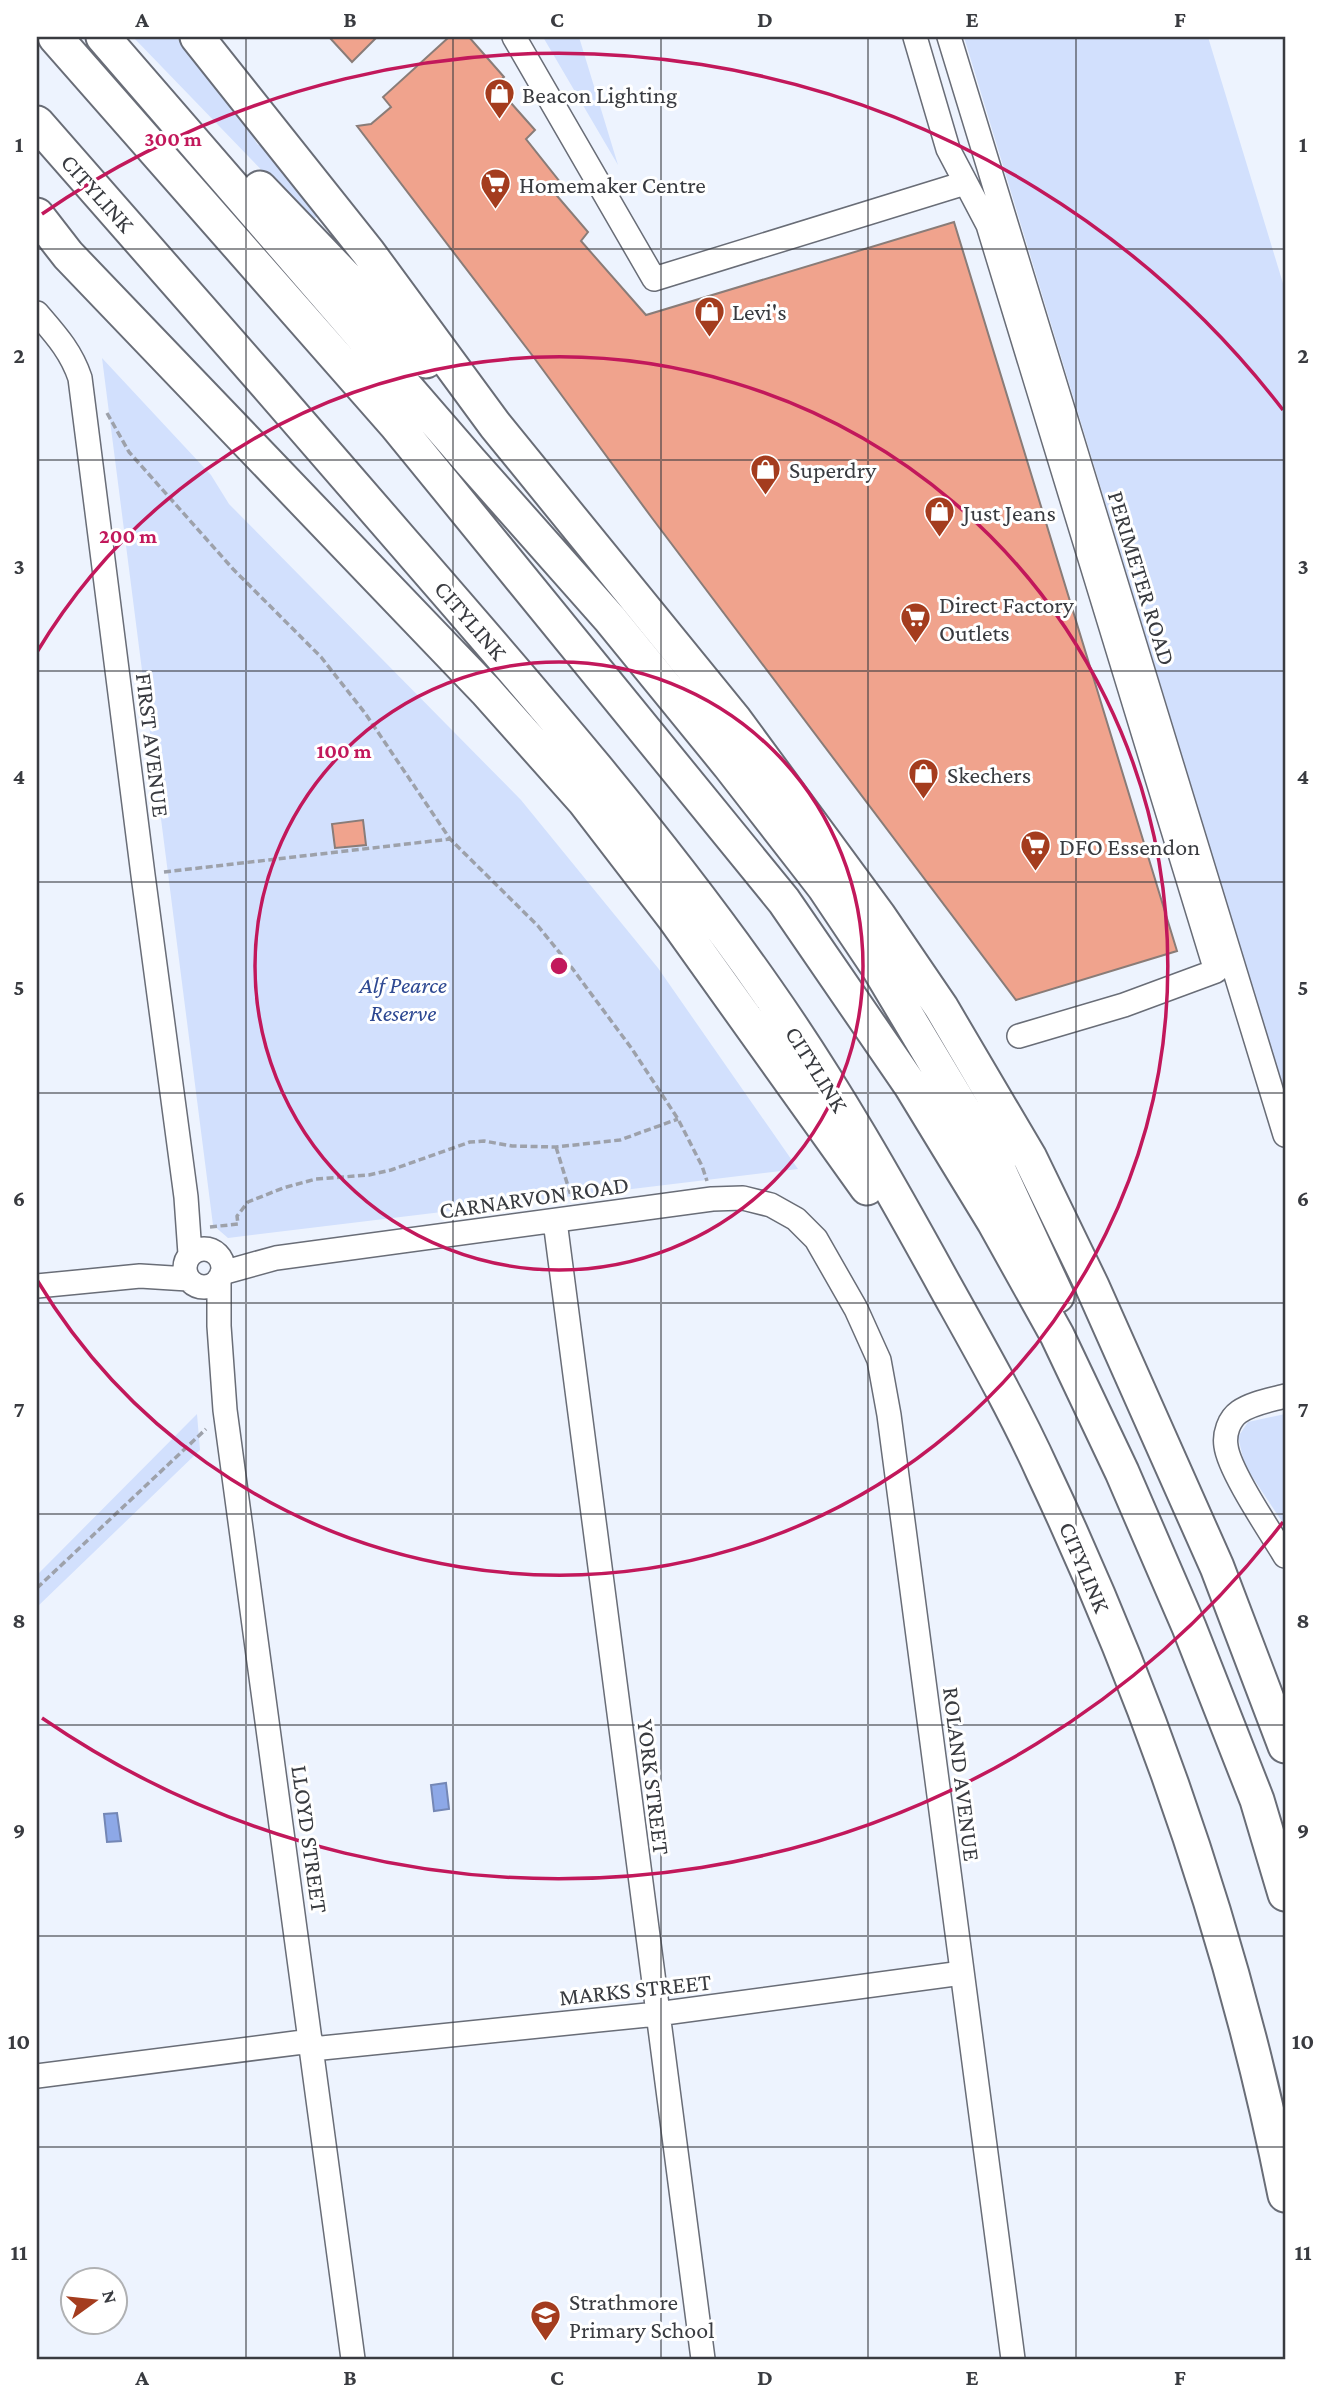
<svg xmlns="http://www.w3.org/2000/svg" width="1322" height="2396" font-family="'Crimson Pro',serif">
<rect width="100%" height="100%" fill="#edf3fe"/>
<!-- green -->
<path fill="#d2e0fd" d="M133,37H176L259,136L254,139L258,145L263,142L320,212L313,221L279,188Z
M543,37H579L618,165Z
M964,37H1208L1285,290V1095Z
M102,358L211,475L229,504L521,800L658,968L798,1169L228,1238L213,1225Z
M197,1414L200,1450L37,1607V1575Z
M1285,1414V1526L1245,1466L1238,1437L1248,1422Z"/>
<!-- water -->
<path fill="#8da8e7" stroke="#7487b5" stroke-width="2" d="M446,1783L449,1809L434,1811L431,1785Z
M117,1813L121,1841L107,1842L104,1814Z"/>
<!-- building -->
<path fill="#f0a38d" stroke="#897c78" stroke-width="2" d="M329,37H377L352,62Z
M449,37H469L504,77L495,85L535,130L526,139L560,182L552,190L588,232L581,241L646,315L954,222L1177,951L1016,1000L652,518L532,355L357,126L371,124L391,107L383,97Z
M363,820L366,845L335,848L332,824Z"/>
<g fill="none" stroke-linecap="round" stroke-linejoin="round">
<defs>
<path id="minor" d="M514,37L654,279L965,183
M915,37L948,149L988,225L1216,971L1124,1005L1019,1036
M949,37L1285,1135
M37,313C55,334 71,351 80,378L143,875L186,1197L190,1254
M555,1221L703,2359
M185 1268a19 19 0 1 1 38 0a19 19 0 1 1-38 0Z
M222,1273L276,1258L712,1199L743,1198L771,1205L796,1219L816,1239L856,1309L879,1360L889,1415L1013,2359
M219,1279V1326L225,1410L353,2359
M37,1286L140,1276L188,1279
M1285,1396C1271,1400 1252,1403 1239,1412C1229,1419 1224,1434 1226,1446C1229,1471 1270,1531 1285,1556
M312,2049L657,2014L962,1973
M37,2076L311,2041"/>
<path id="highway" d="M55,37L396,425L784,901L911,1086L994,1222L1057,1335L1122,1472L1189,1627L1257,1800L1285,1894
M103,37L470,461L610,619L729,765L824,887L879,969L998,1168L1057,1296
M197,37L368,252L495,425L735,720L879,916L941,1007L1030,1158L1092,1286L1217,1567L1285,1746
M37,123C160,262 281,401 402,541C529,687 656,832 767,991C833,1085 890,1186 945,1286C979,1347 1014,1408 1043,1472C1152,1703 1235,1944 1285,2195
M260,188L426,361
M37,215L68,255L486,691L584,801L674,918L867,1188"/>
</defs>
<!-- minor casing -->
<use href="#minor" stroke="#696d77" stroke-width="26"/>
<!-- highway casing -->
<use href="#highway" stroke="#696d77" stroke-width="37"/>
<!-- path -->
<path stroke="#9da1aa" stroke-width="3.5" stroke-dasharray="7 3.5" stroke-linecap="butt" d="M107,413L129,452L233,569L321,657L365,713L450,839L538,926L572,968L632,1049L678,1119L702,1166L707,1181
M164,872L450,839
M556,1147L571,1196
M210,1227L238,1224L237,1216L248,1202L283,1188L316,1179L369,1175L391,1170L470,1142L484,1141L512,1146L556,1147L620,1140L678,1119
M37,1588L206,1429"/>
<!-- minor -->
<use href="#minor" stroke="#fff" stroke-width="23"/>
<!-- highway -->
<use href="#highway" stroke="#fff" stroke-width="33"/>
</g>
<!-- grid -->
<path fill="none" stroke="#393b40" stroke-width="2" stroke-opacity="0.55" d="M246,37V2359M453,37V2359M661,37V2359M868,37V2359M1076,37V2359M37,249H1285M37,460H1285M37,671H1285M37,882H1285M37,1093H1285M37,1303H1285M37,1514H1285M37,1725H1285M37,1936H1285M37,2147H1285"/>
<!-- distance rings -->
<g fill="none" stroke="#c2185b" stroke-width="3.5">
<circle cx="559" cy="966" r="304"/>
<path d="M37 652A609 609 0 1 1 37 1280"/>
<path d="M1283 1522A913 913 0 0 1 42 1718M42 214A913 913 0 0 1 1283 410"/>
</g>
<!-- icons -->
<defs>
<symbol id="shop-pin" viewBox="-11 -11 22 30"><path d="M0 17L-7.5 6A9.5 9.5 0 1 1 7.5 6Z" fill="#a43c1e" stroke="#fff"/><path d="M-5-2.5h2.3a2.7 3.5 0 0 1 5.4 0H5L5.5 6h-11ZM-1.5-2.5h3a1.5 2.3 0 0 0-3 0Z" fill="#fff"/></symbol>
<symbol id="supermarket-pin" viewBox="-11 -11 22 30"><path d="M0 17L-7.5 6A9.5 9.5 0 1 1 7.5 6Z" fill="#a43c1e" stroke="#fff"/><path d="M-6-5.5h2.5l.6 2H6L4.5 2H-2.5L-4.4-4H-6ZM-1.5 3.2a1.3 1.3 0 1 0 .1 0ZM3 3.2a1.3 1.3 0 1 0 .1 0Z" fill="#fff"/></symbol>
<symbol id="school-pin" viewBox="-11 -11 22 30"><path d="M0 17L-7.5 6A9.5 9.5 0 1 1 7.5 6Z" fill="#a43c1e" stroke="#fff"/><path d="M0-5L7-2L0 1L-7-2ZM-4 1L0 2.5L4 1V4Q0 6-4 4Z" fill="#fff"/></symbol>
</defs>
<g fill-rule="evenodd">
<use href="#shop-pin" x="482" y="76" width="35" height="47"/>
<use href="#supermarket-pin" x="478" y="166" width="35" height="47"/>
<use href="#shop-pin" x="692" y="294" width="35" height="47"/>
<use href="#shop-pin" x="748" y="452" width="35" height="47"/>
<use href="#shop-pin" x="922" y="494" width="35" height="47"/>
<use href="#supermarket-pin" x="898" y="600" width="35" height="47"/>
<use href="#shop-pin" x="906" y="756" width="35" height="47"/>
<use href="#supermarket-pin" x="1018" y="828" width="35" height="47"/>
<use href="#school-pin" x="528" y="2298" width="35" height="47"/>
</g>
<g text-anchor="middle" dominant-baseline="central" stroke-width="6" stroke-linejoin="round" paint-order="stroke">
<!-- poi labels -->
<g font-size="24" fill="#393b40" stroke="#fff" text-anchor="start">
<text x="522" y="94">Beacon Lighting</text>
<text x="519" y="184">Homemaker Centre</text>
<text x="732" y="311">Levi's</text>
<text x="789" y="469">Superdry</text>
<text x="963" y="512">Just Jeans</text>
<text x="939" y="604">Direct Factory<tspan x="939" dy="28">Outlets</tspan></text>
<text x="947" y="774">Skechers</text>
<text x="1059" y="846">DFO Essendon</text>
<text x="569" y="2301">Strathmore<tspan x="569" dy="28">Primary School</tspan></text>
</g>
<!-- street labels -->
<g font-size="24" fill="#393b40" stroke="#fff">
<text transform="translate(98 193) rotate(48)">CITYLINK</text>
<text transform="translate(1142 578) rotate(73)">PERIMETER ROAD</text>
<text transform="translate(471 620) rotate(49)">CITYLINK</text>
<text transform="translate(153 745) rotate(83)">FIRST AVENUE</text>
<text transform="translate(817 1069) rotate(58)">CITYLINK</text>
<text transform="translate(534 1197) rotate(-8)">CARNARVON ROAD</text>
<text transform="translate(1085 1567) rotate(67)">CITYLINK</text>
<text transform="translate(962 1774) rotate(83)">ROLAND AVENUE</text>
<text transform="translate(654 1787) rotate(83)">YORK STREET</text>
<text transform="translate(310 1839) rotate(82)">LLOYD STREET</text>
<text transform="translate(635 1989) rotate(-6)">MARKS STREET</text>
</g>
<!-- park labels -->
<g font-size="24" font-style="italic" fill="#2d4892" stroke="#fff">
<text x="403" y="984">Alf Pearce<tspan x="403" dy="28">Reserve</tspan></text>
</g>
</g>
<circle cx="559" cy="966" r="10" fill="#c2185b" stroke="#fff" stroke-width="3.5"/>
<g font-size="21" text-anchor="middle" font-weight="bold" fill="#c2185b" stroke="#fff" stroke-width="6" stroke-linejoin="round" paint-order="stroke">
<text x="173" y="146">300 m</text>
<text x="128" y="543">200 m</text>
<text x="344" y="758">100 m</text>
</g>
<!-- border -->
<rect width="1322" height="2396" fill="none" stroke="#ffffff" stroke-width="77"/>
<!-- north arrow -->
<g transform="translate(94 2301) rotate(75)"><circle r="33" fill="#ffffff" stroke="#b0b1b3" stroke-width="2"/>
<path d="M0-5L12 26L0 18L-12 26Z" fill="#a43c1e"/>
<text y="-10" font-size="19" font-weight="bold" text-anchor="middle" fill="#393b40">N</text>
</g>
<rect x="38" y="38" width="1246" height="2320" fill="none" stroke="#393b40" stroke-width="2.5"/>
<g font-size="23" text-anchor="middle" font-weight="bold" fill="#393b40">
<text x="142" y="27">A</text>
<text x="350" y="27">B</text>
<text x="557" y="27">C</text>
<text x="765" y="27">D</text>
<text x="972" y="27">E</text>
<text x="1180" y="27">F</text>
<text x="19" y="152">1</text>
<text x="1303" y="152">1</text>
<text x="19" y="363">2</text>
<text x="1303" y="363">2</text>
<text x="19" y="574">3</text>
<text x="1303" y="574">3</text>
<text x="19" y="784">4</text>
<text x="1303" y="784">4</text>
<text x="19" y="995">5</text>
<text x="1303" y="995">5</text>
<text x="19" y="1206">6</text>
<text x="1303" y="1206">6</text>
<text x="19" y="1417">7</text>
<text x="1303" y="1417">7</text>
<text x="19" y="1628">8</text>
<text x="1303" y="1628">8</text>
<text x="19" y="1838">9</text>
<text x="1303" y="1838">9</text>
<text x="19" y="2049">10</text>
<text x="1303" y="2049">10</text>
<text x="19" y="2260">11</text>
<text x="1303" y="2260">11</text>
<text x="142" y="2385">A</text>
<text x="350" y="2385">B</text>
<text x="557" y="2385">C</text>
<text x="765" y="2385">D</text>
<text x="972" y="2385">E</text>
<text x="1180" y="2385">F</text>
</g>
</svg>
